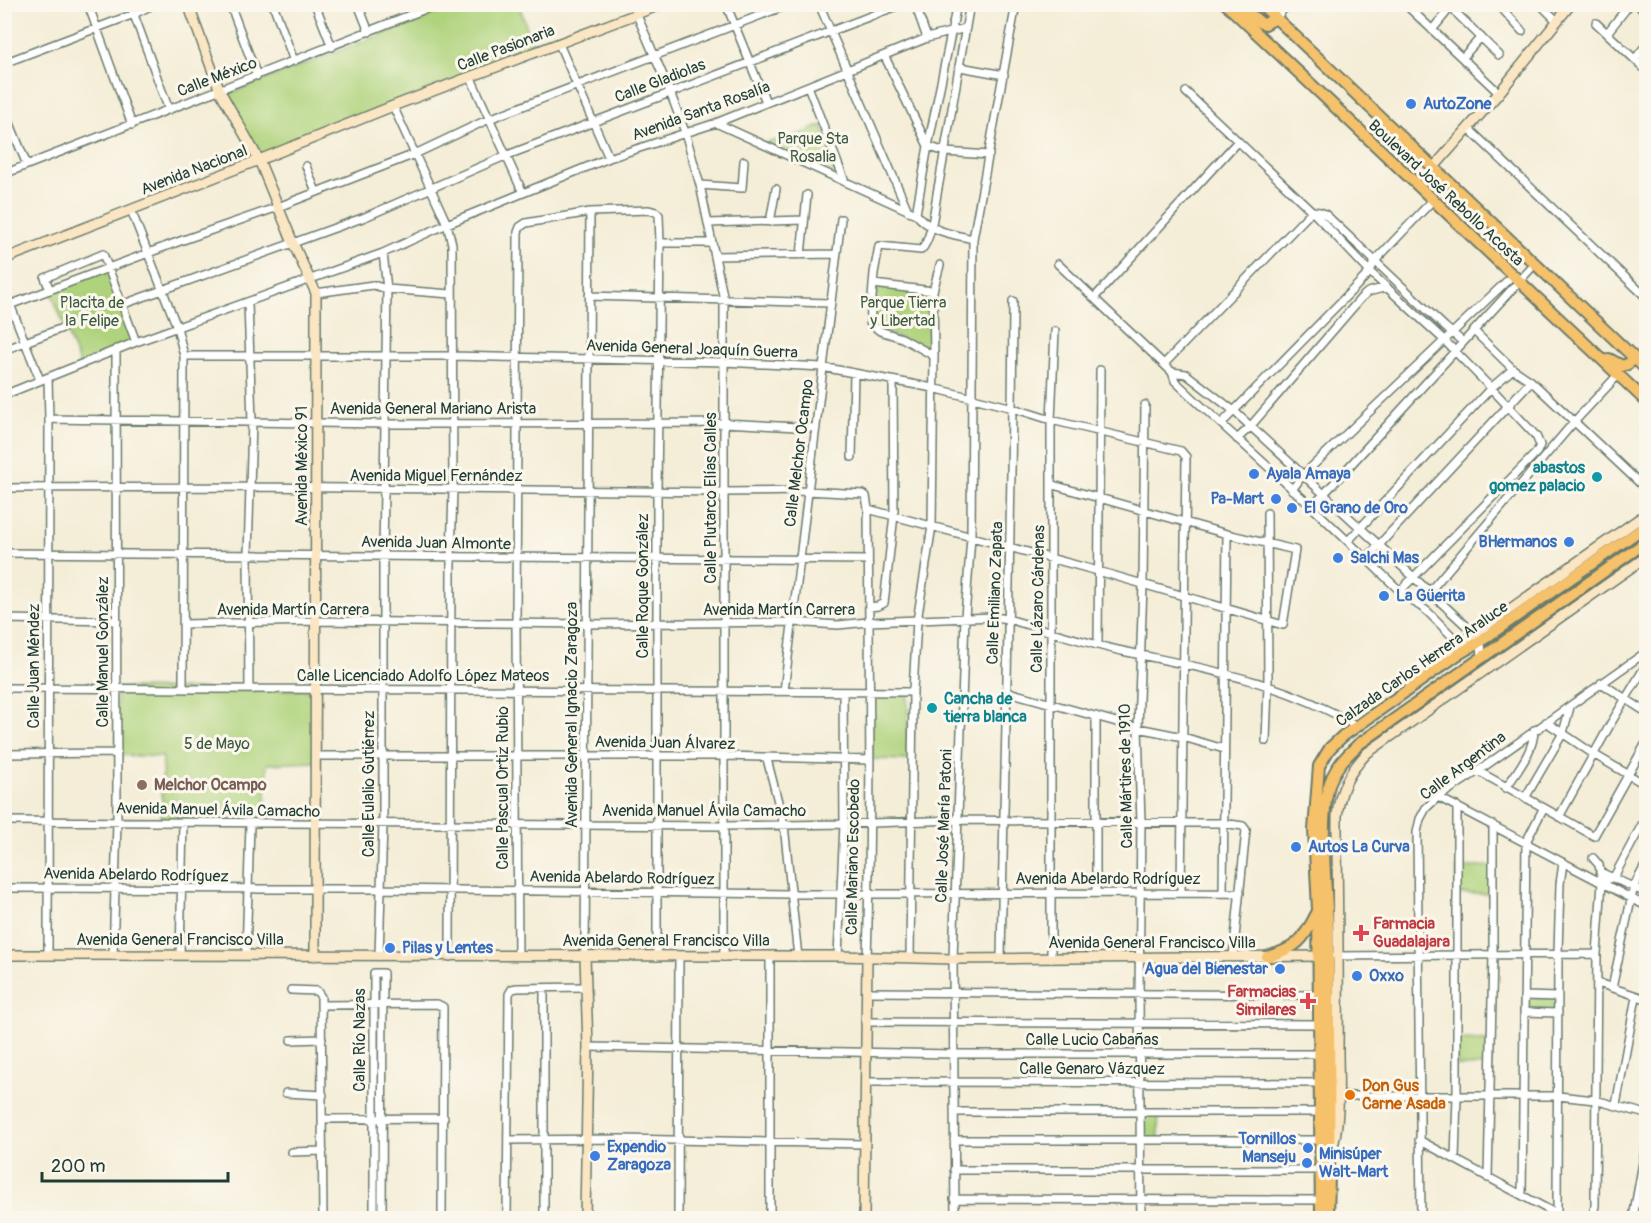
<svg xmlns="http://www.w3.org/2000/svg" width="1651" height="1223" font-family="Pangolin,sans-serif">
<rect width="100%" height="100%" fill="#fbf7ec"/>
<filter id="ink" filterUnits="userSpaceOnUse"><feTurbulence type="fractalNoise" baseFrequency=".0167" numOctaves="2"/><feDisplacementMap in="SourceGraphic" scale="12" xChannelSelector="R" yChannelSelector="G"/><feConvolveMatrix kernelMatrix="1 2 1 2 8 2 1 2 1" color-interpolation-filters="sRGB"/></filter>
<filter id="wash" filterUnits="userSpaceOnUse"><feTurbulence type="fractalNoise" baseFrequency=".008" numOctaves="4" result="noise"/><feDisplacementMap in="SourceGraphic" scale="24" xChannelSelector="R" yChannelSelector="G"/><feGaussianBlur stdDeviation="1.35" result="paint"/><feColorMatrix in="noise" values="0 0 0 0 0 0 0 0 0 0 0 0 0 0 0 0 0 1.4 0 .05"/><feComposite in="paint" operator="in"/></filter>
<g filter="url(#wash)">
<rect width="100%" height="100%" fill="#f4edd7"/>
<!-- green -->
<path fill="#afd37c" stroke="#678858" stroke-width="1.5" d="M457,5H519L534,48L260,157L226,95Z
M822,125L844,182L763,144L806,132Z
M109,268L136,342L80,365L50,290Z
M874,286L930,291L929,351L881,330L872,322Z
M117,688L316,690L315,762L267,764L265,823L161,822L163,757L117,755Z
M871,694H908L907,760L872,759Z
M1492,866V894H1457V868Z
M1524,996L1558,997V1013L1524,1012Z
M1457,1040L1492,1041L1491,1066H1457Z
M1141,1114H1158L1159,1139H1142Z"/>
</g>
<g filter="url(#ink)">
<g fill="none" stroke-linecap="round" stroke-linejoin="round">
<defs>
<path id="street" d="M88,4L132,125
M130,4L169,110
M230,4L257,76
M273,4L294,61
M315,4L332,47
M358,4L369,32
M726,4L766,102
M819,4L908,211
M915,4L927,38
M1405,4L1499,93
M1447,4L1499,55
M1498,4L1522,31
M1540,4L1557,21
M1637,4L1646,13
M637,15L670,92L685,132L700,185L724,300V957
M1276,18L1288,4
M1596,23L1645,69
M1432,30L1450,8
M1607,33L1630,4
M559,44L609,158
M885,57L928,146L945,152L989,155
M1462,58L1481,37
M1635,59L1646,45
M4,63L134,14L154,4
M960,67L1004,75
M471,78L523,193
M808,86L845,182
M1186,92L1312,211L1370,272L1444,340L1491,388L1513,369
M393,106L447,224L452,244L453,490L451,557L450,957
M4,109L27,165
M716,123L916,214C931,232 952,234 973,239
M1468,128L1646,297
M306,166L316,192
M4,174L438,4
M700,185L742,188L744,161
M131,210L177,327L184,356L183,687
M1312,211L1320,212L1325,214L1445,327L1463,342
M916,214L928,146L957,4
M770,222L776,189
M708,223L804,220
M660,243H712
M801,255L807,195
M715,256L836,254
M1058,264L1172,372L1175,381L1196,401L1312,507L1400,591L1428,612L1455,639L1457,649
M873,284L933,291
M4,289L40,380
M50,290L45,278L103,254L136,342
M316,293L373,285L387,289L451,294
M589,296L830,303
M1095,297L1238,141
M248,303L252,422L248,555L249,689
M121,305L365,217L505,156L902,4
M4,307L183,240L278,207L415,154L489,119L790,4
M1474,331L1513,369L1531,381L1646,489
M4,350L65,327
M184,356H452L724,362L822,367L933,388L1013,408L1051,420L1181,451L1186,457L1181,893
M934,356L902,338L880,331L870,323L874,273L879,246L921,250C933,239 935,200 939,183C950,124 959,64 970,4
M1164,364L1312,211
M1172,372L1186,374L1234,411L1474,633L1481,641L1482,658
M48,378L49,419L48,955
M4,395L136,342L383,253L447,224L609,158L716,123L927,38L966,28
M49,419L385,424L724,423L816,428
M1222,423L1370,272L1374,262L1432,201
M1237,439L1249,428L1361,298L1368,292L1387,287
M852,457L854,374
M4,488L250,487L724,492L807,491L863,494L866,496L868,509C869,658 872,807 867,957
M1292,490L1302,476L1512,276
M1312,507L1536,263
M868,509L1098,571L1283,625L1295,550L1227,534L1053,485
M1348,541L1491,388L1536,436L1540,445L1537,452L1400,591
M4,553L868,560
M1366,559L1531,381
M1418,605L1574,422L1618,375
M869,607L878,606L884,603L894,515L893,382
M4,619L117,621
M183,624L316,621L587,624L793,622L838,625L868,622L994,617L1008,619C1047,630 1087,644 1127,652C1211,670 1281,681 1357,726
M1098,645L1100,370
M1601,683L1646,712
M4,688L913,692
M784,691L841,219
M1005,691L1138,728L1183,737L1224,749
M1546,722L1595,755L1646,785
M1266,741L1268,685L1267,513
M4,754L117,753
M315,756H724L870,760
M767,759L784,825L798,957
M1478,771L1594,836L1646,743
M1506,788C1517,771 1534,751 1534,730
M1438,797L1646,906
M1525,798L1563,733L1570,707
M1559,817L1611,723L1646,665
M4,821L723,826L844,824L957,820L1223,823L1243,826L1246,830L1233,957
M1600,872L1646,893
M1602,882L1609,879L1615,875L1646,817
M4,888L381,889L790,894L1240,893
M1096,893V716
M1223,893L1227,534
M180,955L183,823
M246,955L250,824
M113,956L117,822L116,349
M379,956L383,824V556L387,289L383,253
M518,956L516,623L518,232L520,227L526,223L590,212L649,210L656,212L659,215L660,243L657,491V957
M585,956L590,212
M838,956L844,824L843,692
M1336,956L1597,954
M910,958L913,690L917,621L932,526L934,356L933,291L940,265
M1001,958C1005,739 1012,520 1013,301
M1051,959V420L1055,331
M1598,983L1646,999
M1612,988L1634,886L1646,864
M291,990L317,991L321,997L323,1218
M866,992L1318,995
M1524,996L1558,997
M321,1005L437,1004L443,1007L442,1218
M1524,1012L1558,1013
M865,1022L1319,1024
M291,1040L322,1039
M588,1047L953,1054H1320
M865,1082L1320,1083
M286,1093L323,1095
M1338,1096H1558L1595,1100L1646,1114
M1616,1105L1636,997
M954,1112H1320
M323,1119L444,1118
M508,1140L621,1139L864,1144
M954,1140H1320
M1419,1140L1564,1218
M292,1152L323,1151
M1455,1159L1457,1096V806
M954,1170H1320
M1488,1178L1493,954V825
M1522,1195L1526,842L1543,809
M954,1199L1320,1200
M1557,1214L1558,953L1560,884L1563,863
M374,1218V973H383L382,1218
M507,1218L509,994L512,989L517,988L586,987
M544,1218V988
M678,1218L679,957
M770,1218V957
M955,1218L953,959L965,617L971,537L973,239L1016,4
M1141,1218L1139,995L1141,822L1138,728L1143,585L1145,405
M1421,1218L1417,832L1420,819L1426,808L1438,797L1478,771L1646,652
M1592,1218L1595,1206L1597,954L1602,882L1599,865L1593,858
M1633,1218L1646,1146"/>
<path id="secondary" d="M188,4L220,91L259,160L293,243L316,293L315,956
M1434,167L1499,93L1571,4
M4,259L259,160L393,106L663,4
M1409,687L1418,675L1430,665L1646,514
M4,955L838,956L953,959L1325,956
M585,956L588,1047L585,1218
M1332,1150C1341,1120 1338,1080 1338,1049C1339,971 1337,894 1337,816C1340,789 1349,772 1367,753L1646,557
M864,1218L867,957"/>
<path id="primary" d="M1226,4L1646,401
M1238,4L1261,23L1265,24L1276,18
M1261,4L1646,369
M1609,359L1622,366L1628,364L1635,358
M1267,957C1297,948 1303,941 1317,913
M1321,1218L1318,910L1314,830L1319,766L1330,748L1343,736L1457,655L1481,641L1646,526
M1328,1218C1331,1123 1329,1026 1328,930C1327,888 1319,829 1328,789C1333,769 1345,757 1359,744L1646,542"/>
</defs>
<!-- street casing -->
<use href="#street" stroke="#6a7b6d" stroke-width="10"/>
<!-- secondary casing -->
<use href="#secondary" stroke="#6a7b6d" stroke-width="12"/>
<!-- primary casing -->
<use href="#primary" stroke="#6a7b6d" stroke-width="14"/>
<!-- street -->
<use href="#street" stroke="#fff" stroke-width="7"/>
<!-- secondary -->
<use href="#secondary" stroke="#fbe6c4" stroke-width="9"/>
<!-- primary -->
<use href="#primary" stroke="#f5c16b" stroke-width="10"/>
</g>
</g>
<!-- markers -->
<g fill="#3f7fe0" stroke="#fbf7ec" stroke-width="2">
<circle cx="1411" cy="104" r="6"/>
<circle cx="1254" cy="474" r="6"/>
<circle cx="1276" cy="499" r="6"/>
<circle cx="1292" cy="508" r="6"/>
<circle cx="1569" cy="542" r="6"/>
<circle cx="1338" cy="558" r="6"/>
<circle cx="1384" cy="596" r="6"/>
<circle cx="1296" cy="847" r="6"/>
<circle cx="390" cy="948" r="6"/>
<circle cx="1280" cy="969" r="6"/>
<circle cx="1357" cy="976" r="6"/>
<circle cx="1308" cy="1148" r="6"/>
<circle cx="595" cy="1156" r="6"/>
<circle cx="1307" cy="1163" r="6"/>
</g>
<g fill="#0f9aa8" stroke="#fbf7ec" stroke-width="2">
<circle cx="1597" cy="477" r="6"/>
<circle cx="932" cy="708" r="6"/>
</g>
<circle fill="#8d6e63" stroke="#fbf7ec" stroke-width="2" cx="142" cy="785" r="6"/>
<g fill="#e0444e" stroke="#fbf7ec" stroke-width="2">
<path d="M1358 924h6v6h6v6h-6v6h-6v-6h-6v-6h6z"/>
<path d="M1305 992h6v6h6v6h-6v6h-6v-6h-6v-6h6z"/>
</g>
<circle fill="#e8710a" stroke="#fbf7ec" stroke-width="2" cx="1350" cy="1095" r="6"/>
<g text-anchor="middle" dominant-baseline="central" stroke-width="6" stroke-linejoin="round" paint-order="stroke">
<!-- street labels -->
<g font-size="16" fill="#1f3d34" stroke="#fbf7ec">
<text transform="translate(506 48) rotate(-21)">Calle Pasionaria</text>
<text transform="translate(217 77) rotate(-21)">Calle México</text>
<text transform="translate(660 81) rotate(-21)">Calle Gladiolas</text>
<text transform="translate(701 111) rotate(-20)">Avenida Santa Rosalía</text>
<text transform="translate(194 170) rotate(-21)">Avenida Nacional</text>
<text transform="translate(1446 193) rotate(43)">Boulevard José Rebollo Acosta</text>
<text transform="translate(692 349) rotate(2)">Avenida General Joaquín Guerra</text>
<text x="433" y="409">Avenida General Mariano Arista</text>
<text transform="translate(799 453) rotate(-83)">Calle Melchor Ocampo</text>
<text transform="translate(302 466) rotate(-90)">Avenida México 91</text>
<text x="436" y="476">Avenida Miguel Fernández</text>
<text transform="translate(711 498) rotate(-90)">Calle Plutarco Elías Calles</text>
<text transform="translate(436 543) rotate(1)">Avenida Juan Almonte</text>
<text transform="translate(643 586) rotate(-90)">Calle Roque González</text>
<text transform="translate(995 593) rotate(-88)">Calle Emiliano Zapata</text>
<text transform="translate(1038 599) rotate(-89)">Calle Lázaro Cárdenas</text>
<text x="293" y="610">Avenida Martín Carrera</text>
<text x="779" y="610">Avenida Martín Carrera</text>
<text transform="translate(103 652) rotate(-90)">Calle Manuel González</text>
<text transform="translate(1422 664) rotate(-35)">Calzada Carlos Herrera Araluce</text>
<text transform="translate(34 666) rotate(-90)">Calle Juan Méndez</text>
<text x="423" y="676">Calle Licenciado Adolfo López Mateos</text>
<text transform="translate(572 715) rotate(-90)">Avenida General Ignacio Zaragoza</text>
<text transform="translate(665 743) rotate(1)">Avenida Juan Álvarez</text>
<text transform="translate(1463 766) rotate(-37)">Calle Argentina</text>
<text transform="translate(1126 776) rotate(-91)">Calle Mártires de 1910</text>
<text transform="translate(369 784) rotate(-90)">Calle Eulalio Gutiérrez</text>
<text transform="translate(503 788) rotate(-90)">Calle Pascual Ortiz Rubio</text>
<text transform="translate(218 810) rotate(1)">Avenida Manuel Ávila Camacho</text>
<text x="704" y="811">Avenida Manuel Ávila Camacho</text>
<text transform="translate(944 826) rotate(-88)">Calle José María Patoni</text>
<text transform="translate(853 857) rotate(-89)">Calle Mariano Escobedo</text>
<text transform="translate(136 875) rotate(1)">Avenida Abelardo Rodríguez</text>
<text transform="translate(622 878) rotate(1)">Avenida Abelardo Rodríguez</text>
<text x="1108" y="879">Avenida Abelardo Rodríguez</text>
<text x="180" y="940">Avenida General Francisco Villa</text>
<text x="666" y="941">Avenida General Francisco Villa</text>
<text x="1152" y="943">Avenida General Francisco Villa</text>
<text transform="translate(360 1040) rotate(-90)">Calle Río Nazas</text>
<text x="1092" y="1040">Calle Lucio Cabañas</text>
<text x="1092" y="1069">Calle Genaro Vázquez</text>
</g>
<!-- shop labels -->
<g font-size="16" font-weight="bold" fill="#366cbe" stroke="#fbf7ec" text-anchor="start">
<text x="1423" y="104">AutoZone</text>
<text x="1266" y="474">Ayala Amaya</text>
<text x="1264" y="499" text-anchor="end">Pa-Mart</text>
<text x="1304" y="508">El Grano de Oro</text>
<text x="1557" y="542" text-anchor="end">BHermanos</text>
<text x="1350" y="558">Salchi Mas</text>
<text x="1396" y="596">La Güerita</text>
<text x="1308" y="847">Autos La Curva</text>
<text x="402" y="948">Pilas y Lentes</text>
<text x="1268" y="969" text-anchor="end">Agua del Bienestar</text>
<text x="1369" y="976">Oxxo</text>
<text x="1296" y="1139" text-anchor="end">Tornillos<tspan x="1296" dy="18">Manseju</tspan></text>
<text x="607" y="1147">Expendio<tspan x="607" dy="18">Zaragoza</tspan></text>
<text x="1319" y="1154">Minisúper<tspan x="1319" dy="18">Walt-Mart</tspan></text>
</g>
<!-- park labels -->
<g font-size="16" fill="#3c5b42" stroke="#fbf7ec">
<text x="813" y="139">Parque Sta<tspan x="813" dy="18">Rosalia</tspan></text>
<text x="92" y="303">Placita de<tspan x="92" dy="18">la Felipe</tspan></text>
<text x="903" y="303">Parque Tierra<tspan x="903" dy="18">y Libertad</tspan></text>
<text x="217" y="744">5 de Mayo</text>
</g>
<!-- culture labels -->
<g font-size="16" font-weight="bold" fill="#0d838f" stroke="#fbf7ec" text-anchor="end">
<text x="1585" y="468">abastos<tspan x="1585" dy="18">gomez palacio</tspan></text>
<text x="944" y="699" text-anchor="start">Cancha de<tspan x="944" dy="18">tierra blanca</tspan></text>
</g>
<!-- education labels -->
<g font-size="16" font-weight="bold" fill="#785e54" stroke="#fbf7ec" text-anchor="start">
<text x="154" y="785">Melchor Ocampo</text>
</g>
<!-- health labels -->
<g font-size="16" font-weight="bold" fill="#be3a42" stroke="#fbf7ec" text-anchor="start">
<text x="1373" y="924">Farmacia<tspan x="1373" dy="18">Guadalajara</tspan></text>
<text x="1296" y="992" text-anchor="end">Farmacias<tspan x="1296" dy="18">Similares</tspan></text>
</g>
<!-- food labels -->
<g font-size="16" font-weight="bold" fill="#c56008" stroke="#fbf7ec" text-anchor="start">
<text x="1362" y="1086">Don Gus<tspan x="1362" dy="18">Carne Asada</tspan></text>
</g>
</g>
<!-- margin -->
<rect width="1651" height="1223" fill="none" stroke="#fbf7ec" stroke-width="24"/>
<!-- scale -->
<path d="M42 1172v9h186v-9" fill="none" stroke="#1f3d34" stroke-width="3"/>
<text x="51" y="1172" font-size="18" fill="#1f3d34" stroke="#fbf7ec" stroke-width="4.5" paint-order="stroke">200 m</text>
</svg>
